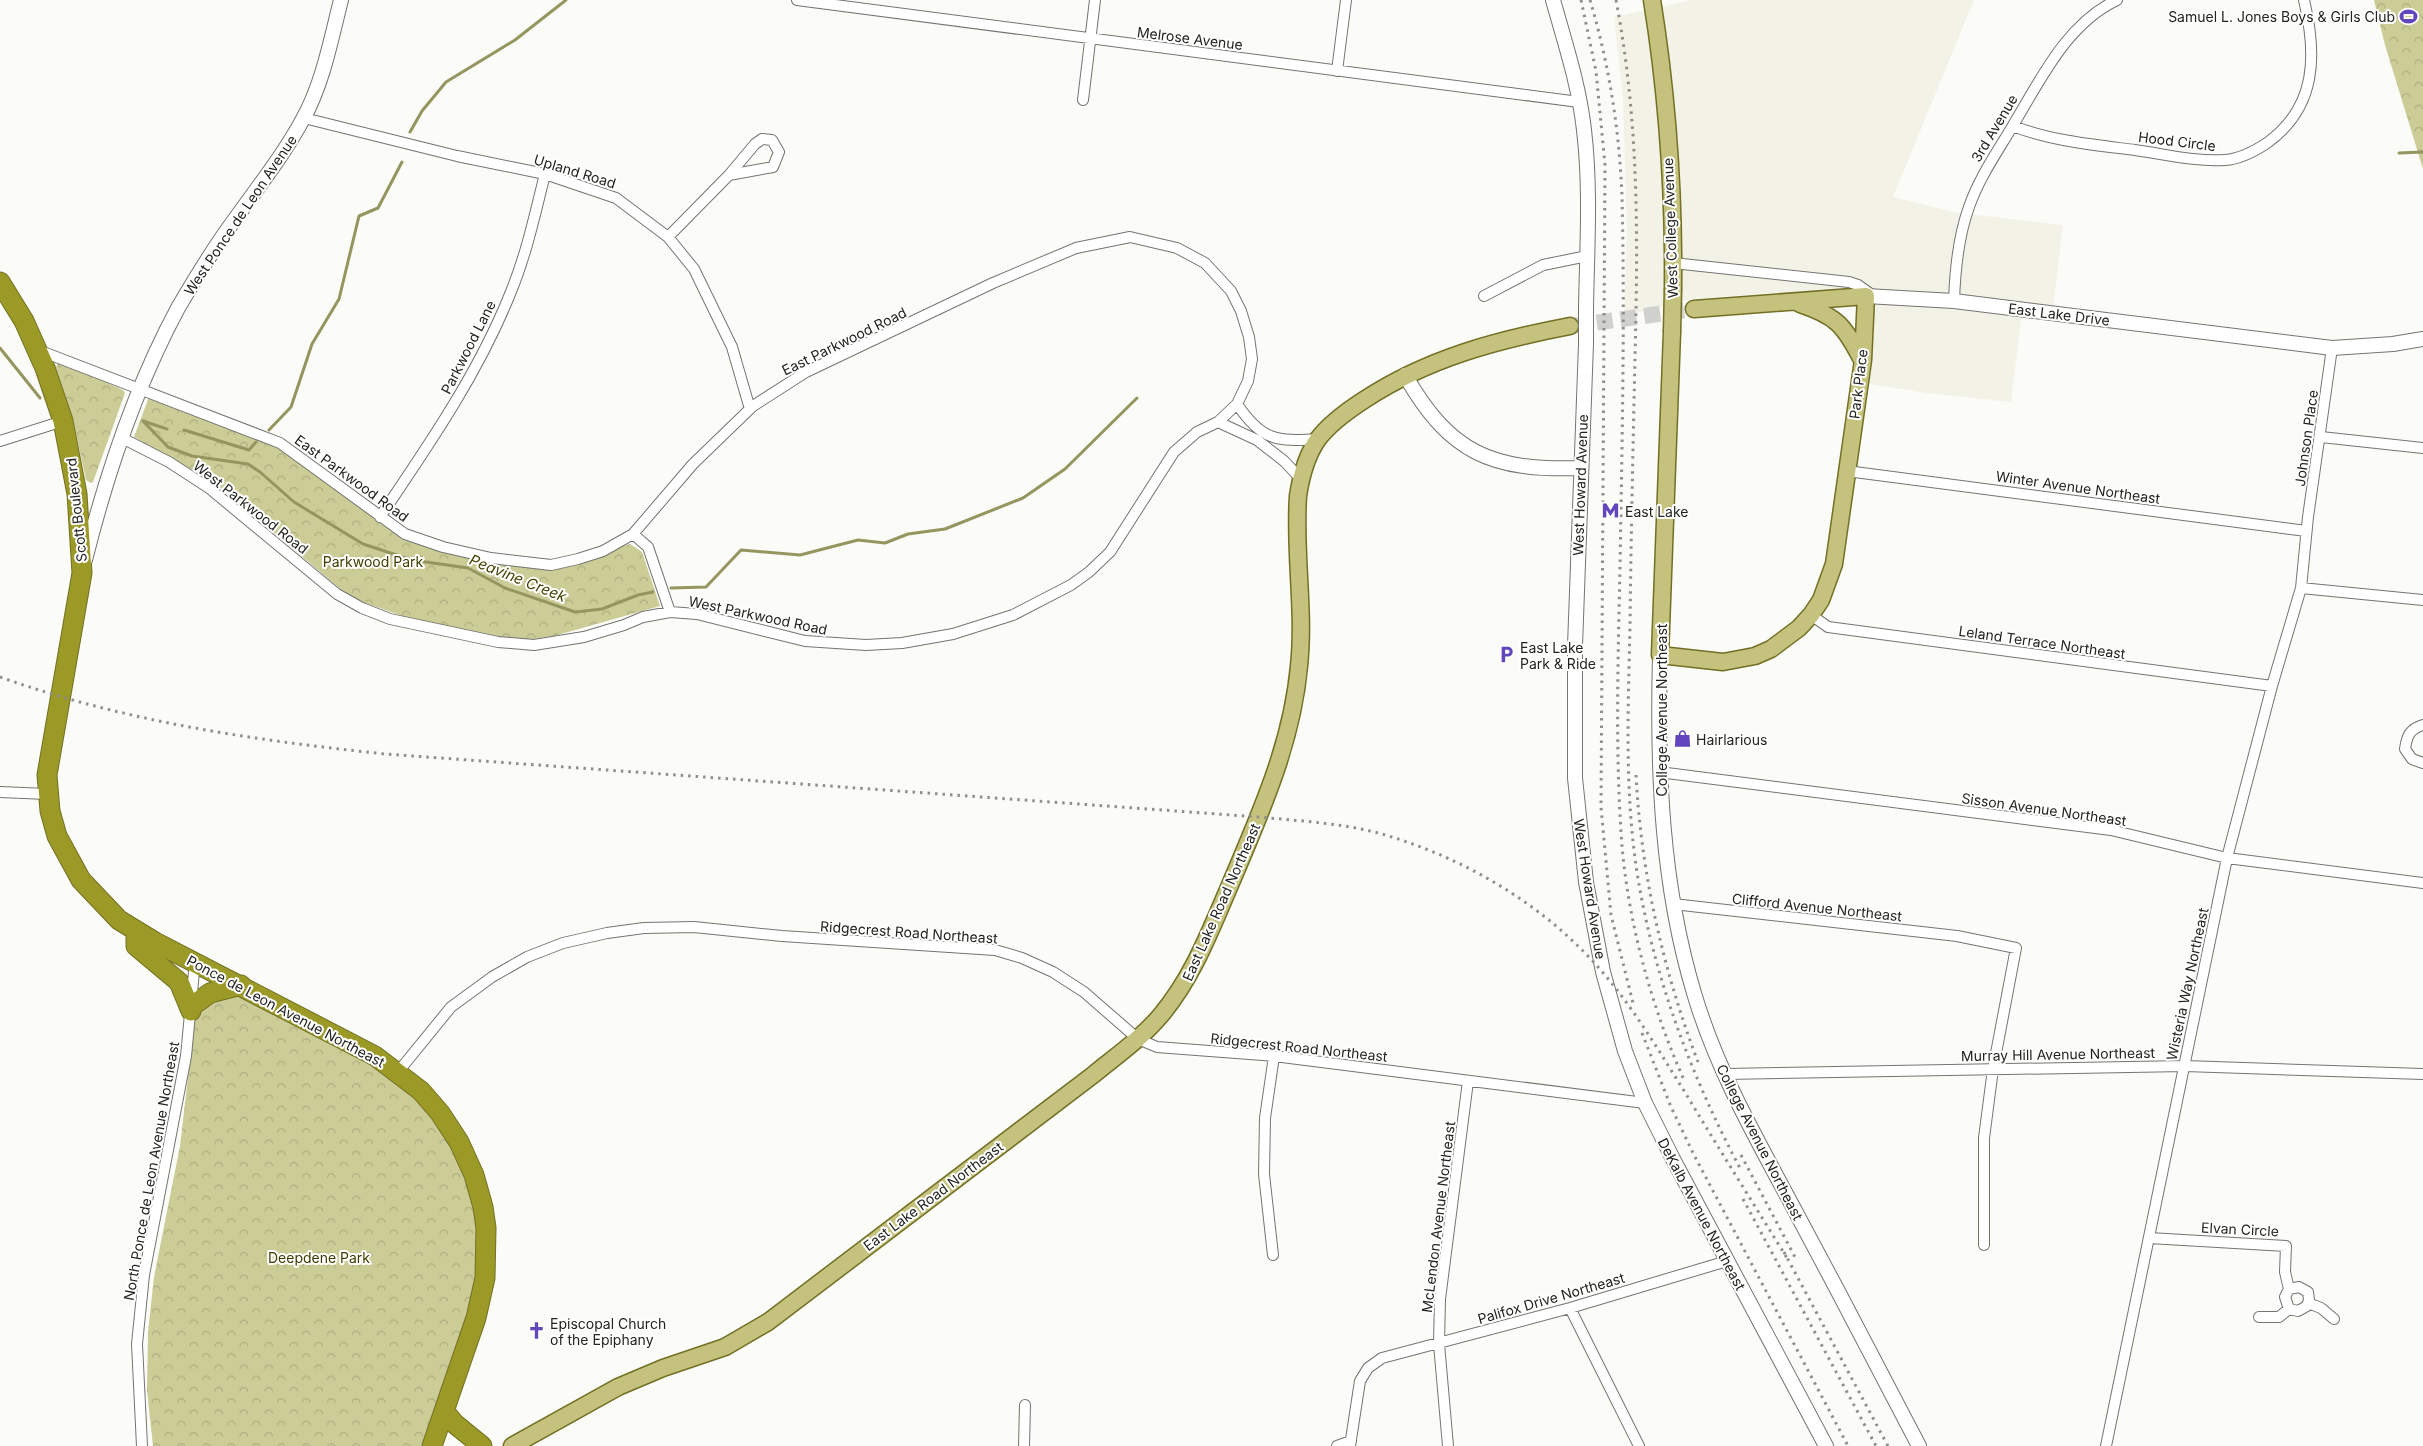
<svg xmlns="http://www.w3.org/2000/svg" width="2423" height="1446" font-family="Inter,sans-serif">
<defs>
<pattern id="forest-crowns" width="20" height="18" patternUnits="userSpaceOnUse" patternTransform="scale(1.25)"><rect width="20" height="18" fill="#cbcc96"/><path d="M2 6a3 3 0 1 1 6 0M12 15a3 3 0 1 1 6 0" fill="none" stroke="#aeaf81"/></pattern>
</defs>
<rect width="100%" height="100%" fill="#fbfbf8"/>
<!-- built -->
<path fill="#f2f2e7" d="M1692,0H1974L1893,197L1958,213L2063,225L2053,308L2023,305L2011,402L1927,393L1857,382L1866,286L1692,299L1624,316L1627,233L1623,99L1614,17Z"/>
<!-- forest -->
<path fill="url(#forest-crowns)" d="M2374,0H2423V169L2385,45Z
M59,361L123,390L125,393L93,482L91,483L86,480L73,419L56,367Z
M149,397L280,443L380,517L447,546L550,568L630,544L642,552L660,606L554,636L525,640L476,633L405,617L351,598L214,482L134,437Z
M233,994C334,1044 452,1082 474,1208C478,1231 480,1257 475,1280C464,1337 440,1392 421,1446H153L147,1390L148,1332L154,1277L180,1146L196,1009L202,1002Z"/>
<g fill="none" stroke-linecap="round" stroke-linejoin="round">
<!-- stream -->
<path stroke="#95955f" stroke-width="3" d="M410,132L422,111L446,82L515,40L566,0
M2399,153L2423,152
M0,348L40,398
M143,421L168,447L192,456L248,464L260,472L294,502L363,544L412,560L468,568L505,588L575,612L602,609L638,595L653,592
M143,421L167,429
M184,430L249,450L256,442
M269,430L291,407L312,344L339,299L359,216L378,208L402,162
M671,588L706,587L741,550L800,555L858,540L885,543L908,534L945,529L1023,498L1065,469L1137,398"/>
<!-- primary-tunnel -->
<path stroke="#d0d0cd" stroke-width="16" stroke-dasharray="16 8" stroke-linecap="butt" d="M1573,326L1694,309"/>
<defs>
<path id="street" d="M797,0L1579,102
M1337,71L1346,0
M1083,100L1095,0
M304,118L457,156L545,174L616,198L668,237L694,269L732,347L750,409
M2013,126C2051,141 2095,145 2135,150C2164,154 2196,162 2225,160C2240,159 2255,151 2267,143C2317,107 2317,55 2304,0
M668,237L729,175L755,144L762,139L772,140L779,152L773,167L729,175
M1673,263L1849,282L1858,285L1872,295
M1484,296L1543,265L1587,256
M1954,301C1955,271 1958,237 1969,207C1979,178 1996,154 2012,127C2040,81 2066,24 2117,0
M38,350L280,443L405,534L443,547L491,558L551,565L578,559L603,551L633,534L693,464L753,406L806,372L993,283L1076,248L1130,237L1177,248L1205,263L1231,291L1241,311L1249,337L1252,359L1248,381L1237,404L1218,422L1197,432L1174,452L1110,552L1089,572L1071,585L1013,615L953,634L902,643L866,645L805,641L697,614L670,612L643,617L624,625L584,637L534,645L498,642L390,619L362,608L337,594L209,488L169,462L120,437
M1237,404C1261,440 1276,442 1318,439
M1218,422L1257,440L1284,461L1301,479
M2321,437L2423,448
M0,441L63,421
M1847,471L2306,531
M380,517C428,446 478,374 510,294C526,256 535,214 545,174
M633,534L648,547L670,612
M2301,588L2423,600
M1811,615L1828,627L2272,686
M2423,725C2410,729 2407,735 2405,749L2412,759L2423,763
M1659,772L2111,830L2227,858L2423,883
M0,792L47,794
M1673,904L1957,936L2016,948L1993,1069L1984,1138V1245
M398,1072L451,1007L492,977L527,957L563,943L607,933L644,928L694,927L782,936L995,950L1022,958L1053,972L1084,992L1138,1039L1157,1047L1274,1056L1645,1103
M1724,1074L2185,1066L2423,1074
M2149,1238L2286,1246L2285,1272L2289,1289L2285,1297L2289,1309L2298,1311L2307,1306L2309,1300L2308,1292L2299,1287L2289,1289
M1273,1255L1264,1174L1265,1118L1274,1056
M2308,1303L2321,1308L2334,1319
M1570,1308L1639,1446
M2259,1317H2279L2289,1309
M142,1446L137,1344L144,1275L186,1056L195,961
M1024,1446L1025,1405
M1337,1446L1351,1441
M1350,1446L1360,1381L1368,1368L1382,1358L1570,1308L1727,1261
M1448,1446L1439,1344L1440,1299L1468,1081
M2106,1446L2227,858L2272,686L2301,588L2308,517L2332,348"/>
<path id="secondary" d="M1553,0C1565,43 1579,85 1584,130C1591,189 1587,249 1586,308
M1866,296L1954,301L2332,348L2393,344L2423,339
M1586,344L1575,646V778L1586,882L1603,972L1625,1051L1645,1103L1673,1159L1826,1446
M1405,375C1450,454 1492,471 1581,468
M85,560C107,472 135,388 178,308C195,279 213,249 233,222C257,188 283,156 303,119C323,83 331,39 341,0
M1660,655C1657,769 1661,883 1694,993C1716,1068 1755,1136 1792,1205C1835,1285 1877,1365 1919,1446"/>
<path id="primary" d="M1652,0C1667,93 1674,195 1673,289
M1800,304C1836,316 1844,325 1861,358
M1672,332L1660,655L1723,662L1755,656L1771,649L1799,628L1811,615L1821,600L1834,564L1838,536L1863,360L1866,296L1694,309
M512,1446L618,1387L663,1368L725,1347L768,1322L1093,1075C1116,1056 1142,1038 1161,1015C1193,977 1210,931 1230,885C1260,814 1292,744 1299,666C1305,610 1294,553 1298,496C1301,476 1306,456 1318,439C1330,423 1347,411 1364,400C1428,358 1497,340 1570,326"/>
<path id="highway" d="M0,282L24,321L45,368L63,421L77,494L82,573L47,775L50,811L57,836L81,880L119,920L155,942L375,1056L421,1091L440,1113L459,1142L474,1175L483,1207L486,1228L485,1278L476,1318L432,1446
M136,932V946L179,982L191,1011
M192,1006L210,993L241,985
M444,1411L455,1424L482,1446"/>
</defs>
<!-- street casing -->
<use href="#street" stroke="#747471" stroke-width="12"/>
<!-- secondary casing -->
<use href="#secondary" stroke="#747471" stroke-width="16"/>
<!-- primary casing -->
<use href="#primary" stroke="#727024" stroke-width="19"/>
<!-- highway casing -->
<use href="#highway" stroke="#727024" stroke-width="21"/>
<!-- street -->
<use href="#street" stroke="#fff" stroke-width="10"/>
<!-- secondary -->
<use href="#secondary" stroke="#fff" stroke-width="14"/>
<!-- primary -->
<use href="#primary" stroke="#c4c27d" stroke-width="16"/>
<!-- highway -->
<use href="#highway" stroke="#9c9a26" stroke-width="19"/>
<!-- rail -->
<path stroke="#8e8e8b" stroke-width="3" stroke-dasharray="2.5 5" stroke-linecap="butt" d="M1581,0L1596,71L1605,165L1601,807L1611,915L1634,1007
M1590,0C1609,64 1619,128 1622,195C1625,319 1622,444 1620,568C1618,660 1615,754 1622,846C1629,926 1652,1008 1684,1080
M1616,0C1639,121 1638,235 1635,358C1633,447 1631,537 1630,627C1628,715 1624,803 1640,890C1658,988 1694,1082 1741,1170
M0,677C127,722 252,740 385,754L1259,817C1300,821 1342,823 1382,834C1455,855 1527,895 1580,948C1623,990 1654,1043 1686,1094C1719,1149 1753,1203 1787,1258
M1636,775C1641,873 1663,970 1698,1062
M1642,1033L1671,1107L1694,1155L1848,1446
M1741,1155L1796,1259
M1743,1199L1876,1446
M1784,1252L1888,1446"/>
<defs>
<path id="secondary-bridge" d="M1586,344V308"/>
<path id="primary-bridge" d="M1672,332L1673,289"/>
</defs>
<!-- secondary-bridge casing -->
<use href="#secondary-bridge" stroke="#747471" stroke-width="16" stroke-linecap="butt"/>
<!-- primary-bridge casing -->
<use href="#primary-bridge" stroke="#727024" stroke-width="19" stroke-linecap="butt"/>
<!-- secondary-bridge -->
<use href="#secondary-bridge" stroke="#fff" stroke-width="14"/>
<!-- primary-bridge -->
<use href="#primary-bridge" stroke="#c4c27d" stroke-width="16"/>
</g>
<!-- icons -->
<defs>
<symbol id="stadium-bare" viewBox="-9 -9 18 18"><path d="M0-5a6.5 5 0 1 0 0 10a6.5 5 0 1 0 0-10ZM-3.5-1.8h7v3.6h-7Z" fill="#6146be" stroke="#fffffe" stroke-width="2.5" paint-order="stroke"/></symbol>
<symbol id="metro-bare" viewBox="-9 -9 18 18"><path d="M-5.5 5V-5H-3L0 0L3-5H5.5V5H3V-.5L0 4L-3-.5V5Z" fill="#6146be" stroke="#fffffe" stroke-width="2.5" paint-order="stroke"/></symbol>
<symbol id="parking-bare" viewBox="-9 -9 18 18"><path d="M-3.5-5.5H1a3.5 3.5 0 0 1 0 7H-1V5.5H-3.5ZM-1-3.4V-.6H.8a1.4 1.4 0 0 0 0-2.8Z" fill="#6146be" stroke="#fffffe" stroke-width="2.5" paint-order="stroke"/></symbol>
<symbol id="shop-bare" viewBox="-9 -9 18 18"><path d="M-5-2.5h2.3a2.7 3.5 0 0 1 5.4 0H5L5.5 6h-11ZM-1.5-2.5h3a1.5 2.3 0 0 0-3 0Z" fill="#6146be" stroke="#fffffe" stroke-width="2.5" paint-order="stroke"/></symbol>
<symbol id="church-bare" viewBox="-9 -9 18 18"><path d="M-1.2-6h2.4v3.5h3.3v2.4h-3.3V6h-2.4V-.1h-3.3v-2.4h3.3Z" fill="#6146be" stroke="#fffffe" stroke-width="2.5" paint-order="stroke"/></symbol>
</defs>
<g fill-rule="evenodd">
<use href="#stadium-bare" x="2396" y="4" width="25" height="25"/>
<use href="#metro-bare" x="1598" y="498" width="25" height="25"/>
<use href="#parking-bare" x="1494" y="642" width="25" height="25"/>
<use href="#shop-bare" x="1670" y="726" width="25" height="25"/>
<use href="#church-bare" x="524" y="1318" width="25" height="25"/>
</g>
<g text-anchor="middle" dominant-baseline="central" stroke-width="4" stroke-linejoin="round" paint-order="stroke">
<!-- poi labels -->
<g font-size="14" fill="#232321" stroke="#fffffe" text-anchor="start">
<text x="2395" y="16" text-anchor="end">Samuel L. Jones Boys &amp; Girls Club</text>
<text x="1625" y="511">East Lake</text>
<text x="1520" y="647">East Lake<tspan x="1520" dy="16">Park &amp; Ride</tspan></text>
<text x="1696" y="739">Hairlarious</text>
<text x="550" y="1323">Episcopal Church<tspan x="550" dy="16">of the Epiphany</tspan></text>
</g>
<!-- street labels -->
<g font-size="14" fill="#232321" stroke="#fffffe">
<text transform="translate(1190 38) rotate(7)">Melrose Avenue</text>
<text transform="translate(1994 128) rotate(-59)">3rd Avenue</text>
<text transform="translate(2177 141) rotate(7)">Hood Circle</text>
<text transform="translate(575 171) rotate(17)">Upland Road</text>
<text transform="translate(240 215) rotate(-56)">West Ponce de Leon Avenue</text>
<text transform="translate(1670 228) rotate(-92)">West College Avenue</text>
<text transform="translate(2059 314) rotate(7)">East Lake Drive</text>
<text transform="translate(844 341) rotate(-26)">East Parkwood Road</text>
<text transform="translate(468 347) rotate(-63)">Parkwood Lane</text>
<text transform="translate(1858 384) rotate(-83)">Park Place</text>
<text transform="translate(2306 438) rotate(-82)">Johnson Place</text>
<text transform="translate(352 478) rotate(36)">East Parkwood Road</text>
<text transform="translate(1580 485) rotate(-88)">West Howard Avenue</text>
<text transform="translate(2078 487) rotate(8)">Winter Avenue Northeast</text>
<text transform="translate(251 507) rotate(38)">West Parkwood Road</text>
<text transform="translate(76 510) rotate(-96)">Scott Boulevard</text>
<text transform="translate(758 615) rotate(12)">West Parkwood Road</text>
<text transform="translate(2042 642) rotate(8)">Leland Terrace Northeast</text>
<text transform="translate(1661 710) rotate(-90)">College Avenue Northeast</text>
<text transform="translate(2044 809) rotate(8)">Sisson Avenue Northeast</text>
<text transform="translate(1590 889) rotate(81)">West Howard Avenue</text>
<text transform="translate(1221 902) rotate(-66)">East Lake Road Northeast</text>
<text transform="translate(1817 907) rotate(6)">Clifford Avenue Northeast</text>
<text transform="translate(909 932) rotate(4)">Ridgecrest Road Northeast</text>
<text transform="translate(2187 984) rotate(-78)">Wisteria Way Northeast</text>
<text transform="translate(286 1011) rotate(28)">Ponce de Leon Avenue Northeast</text>
<text transform="translate(1299 1047) rotate(6)">Ridgecrest Road Northeast</text>
<text transform="translate(2058 1054) rotate(-1)">Murray Hill Avenue Northeast</text>
<text transform="translate(1760 1142) rotate(63)">College Avenue Northeast</text>
<text transform="translate(151 1171) rotate(-80)">North Ponce de Leon Avenue Northeast</text>
<text transform="translate(933 1196) rotate(-37)">East Lake Road Northeast</text>
<text transform="translate(1702 1214) rotate(62)">DeKalb Avenue Northeast</text>
<text transform="translate(1438 1217) rotate(-83)">McLendon Avenue Northeast</text>
<text transform="translate(2240 1229) rotate(3)">Elvan Circle</text>
<text transform="translate(1551 1298) rotate(-16)">Palifox Drive Northeast</text>
</g>
<!-- park labels -->
<g font-size="14" fill="#3f3d00" stroke="#fffffe">
<text x="373" y="561">Parkwood Park</text>
<text x="319" y="1257">Deepdene Park</text>
</g>
<!-- water labels -->
<g font-size="15" font-style="italic" fill="#444204" stroke="#fffffe">
<text transform="translate(518 578) rotate(22)">Peavine Creek</text>
</g>
</g>
</svg>
